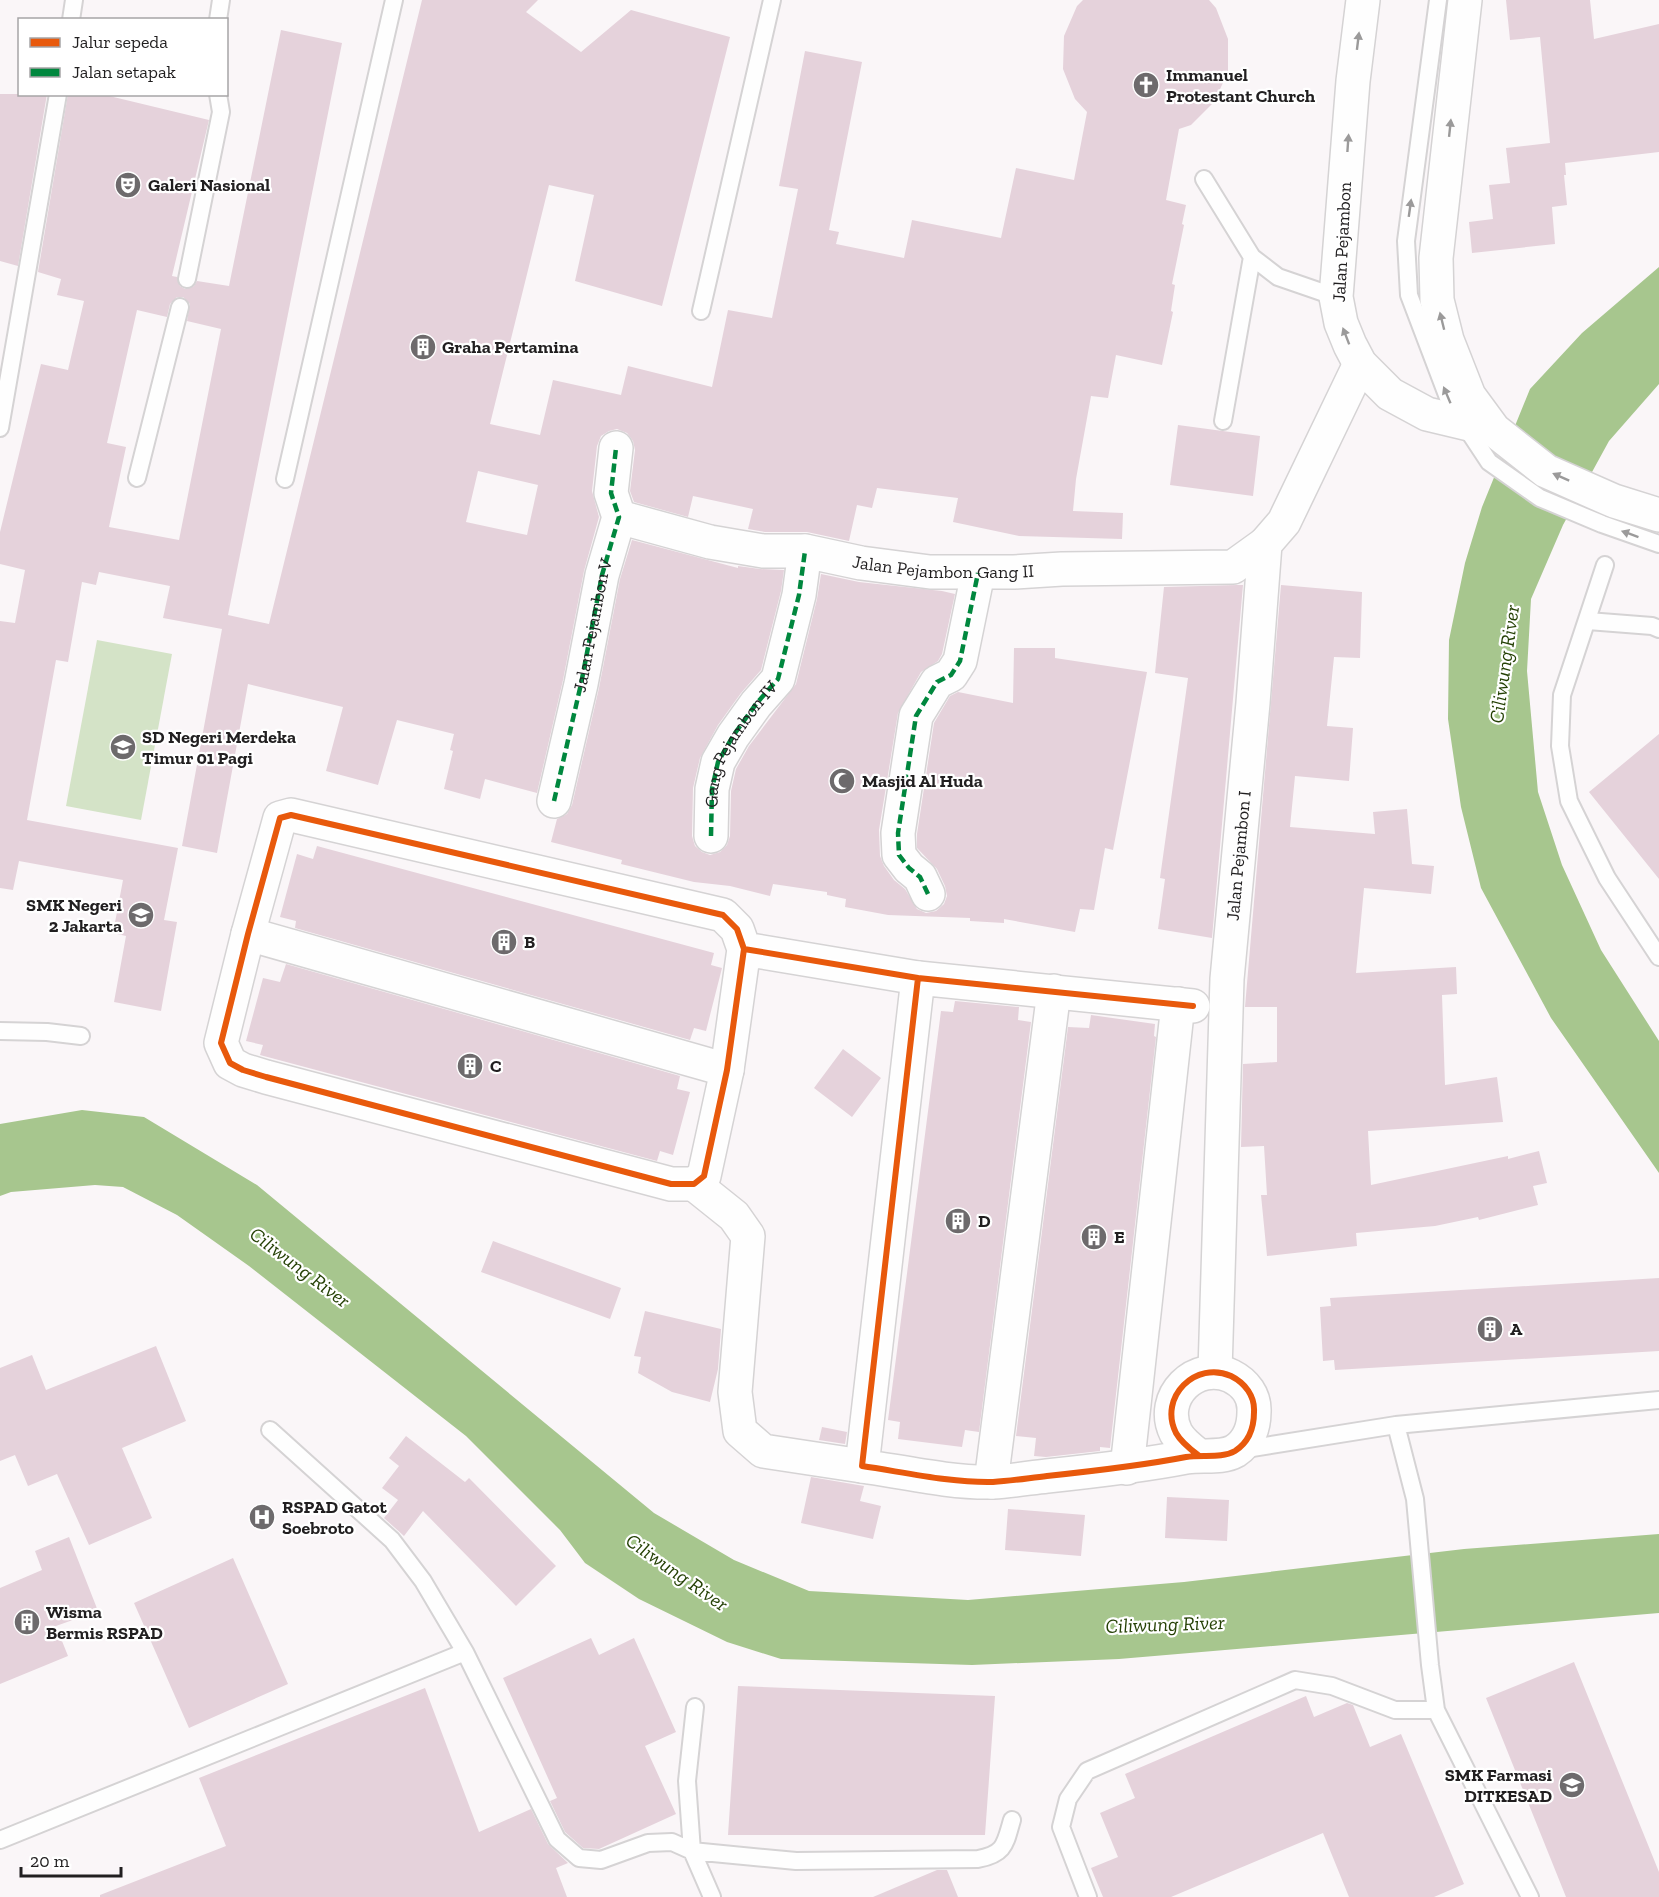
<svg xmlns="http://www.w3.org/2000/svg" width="1659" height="1897" font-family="'Zilla Slab',serif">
<rect width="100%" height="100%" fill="#faf6f8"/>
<!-- green -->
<path fill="#d4e3c7" d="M97,640L172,654L141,820L66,806Z"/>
<!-- water -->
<path fill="#a7c68e" d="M1659,267V384L1609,441L1563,525L1531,599L1527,671L1538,792L1562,865L1601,950L1659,1041V1173L1551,1018L1481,888L1461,807L1448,719L1449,640L1465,563L1482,507L1530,389L1582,333Z
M82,1110L144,1117L257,1185L654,1513L734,1560L809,1591L968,1600L1184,1582L1464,1549L1659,1534V1613L1119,1659L972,1665L781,1659L727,1642L639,1599L585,1563L560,1530L466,1436L249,1266L177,1215L123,1187L95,1185L11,1192L0,1196V1124Z"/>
<!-- building -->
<path fill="#e5d2db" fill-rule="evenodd" d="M422,0H538L526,12L581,52L631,10L730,37L662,306L575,281L594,195L549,185L490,424L540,435L553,380L621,395L628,366L712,387L728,310L772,318L798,189L779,186L805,51L862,62L829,230L839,232L836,244L904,258L912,220L1001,238L1016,168L1074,180L1087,112L1075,99L1063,69L1064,36L1077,6L1083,0H1209L1216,8L1228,39V72L1214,102L1191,125L1179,129L1166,200L1186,205L1182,224L1184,225L1172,284L1175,285L1171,311L1173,312L1162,365L1116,355L1108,398L1091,396L1076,479L1073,511L1123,513L1122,539L1019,536L953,522L958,498L877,488L872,508L857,505L849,541L807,532H765L748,529L753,509L693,496L688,517L634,502L630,491L635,450L633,441L627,433L617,429L609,431L601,436L597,446L592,491L599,517L584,571L563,680L537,793L485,779L480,799L444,789L453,751L450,750L454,734L397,720L378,785L326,771L343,707L248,684L217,853L182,846L222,629L163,618L170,586L99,572L96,585L82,582L68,662L56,660L27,820L178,848L164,920L177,922L161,1011L114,1002L126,936L113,933L123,880L19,861L13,890L0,888V621L15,623L25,570L0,564V532L41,364L68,370L84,301L57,295L61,279L38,272L68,94H101L209,120L172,276L177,277L180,286L185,289L194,286L197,281L229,286L281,30L342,43L228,615L269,624ZM177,297H183L190,304L187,321L221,329L179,540L109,527L126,447L107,443L137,310L167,317L170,304ZM478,471L538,485L527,535L466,522Z
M1506,0H1590L1594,39L1659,24V152L1565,163L1566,175H1564L1567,205L1552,207L1555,244L1472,253L1469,222L1493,219L1489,185L1510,183L1506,148L1550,143L1540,37L1510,40Z
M0,94H47L18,266L0,261Z
M1178,425L1260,436L1253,496L1170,485Z
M632,540L738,568V566L760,569L784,570L781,591L761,670L741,693L718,725L700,758L693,788L692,836L695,846L702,852L710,855L720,852L727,845L730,836L731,791L736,769L749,746L796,684L817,599L821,574L859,582L942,591L955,594L942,654L938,661L921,672L898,713L879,830L880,856L884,866L894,880L905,889L917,909L926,913L936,911L944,904L947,896L945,886L937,869L917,848V834L934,723L950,696L958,692L1013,703L1014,648H1055V658L1147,672L1113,850L1105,848L1094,910L1080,909L1075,932L1004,919V923L970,921V918L888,915L845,907L846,899L827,895V892L773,884L770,896L730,886L694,882L621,864L622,860L551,842L557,819L567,814L572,805L599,688L620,579Z
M1237,585H1243L1212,938L1158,929L1165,879L1160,878L1188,678L1155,673L1164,587Z
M1281,585L1362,592L1360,658L1334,657L1327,726L1353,728L1349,781L1295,776L1290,827L1375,834L1373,812L1407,809L1412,864L1434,866L1431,894L1364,888L1356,973L1456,967L1457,994L1442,995L1445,1085L1497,1077L1503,1122L1368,1131L1371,1185L1508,1156V1159L1539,1151L1547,1183L1533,1186L1538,1205L1479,1220L1478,1217L1435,1226L1356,1233L1357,1246L1267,1256L1261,1195H1267L1264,1146L1241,1147L1243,1064L1277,1062V1007H1245Z
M1659,734V879L1589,792Z
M317,846L714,953L711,965L722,968L706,1031L694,1028L690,1040L295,928L296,921L280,917L297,854L313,859Z
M286,964L680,1076L677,1089L690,1092L673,1155L660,1151L657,1161L260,1055L263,1045L246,1041L263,978L280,982Z
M955,1001L1019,1007L1018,1020L1031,1022L979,1432L965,1430L962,1447L898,1439L900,1422L888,1420L941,1011L953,1012Z
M1091,1015L1155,1024L1154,1036L1156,1037L1110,1448L1100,1447V1451L1046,1457L1034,1456L1036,1438L1016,1436L1068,1027L1089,1028Z
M843,1049L881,1078L852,1117L814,1088Z
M493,1241L621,1288L610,1319L481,1272Z
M1659,1278V1351L1335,1370L1334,1360L1323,1361L1320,1307L1331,1306L1330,1298Z
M645,1311L721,1329L718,1369L710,1402L672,1392L638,1373L641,1357L634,1356Z
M156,1346L186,1421L122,1448L152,1518L89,1545L57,1474L28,1486L15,1455L0,1461V1368L32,1355L46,1390Z
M822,1427L847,1432L845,1444L819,1440Z
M406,1436L465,1482L469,1478L556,1566L516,1606L423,1511L404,1536L384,1518L398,1500L382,1488L399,1466L389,1458Z
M811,1477L864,1486L860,1501L881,1506L873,1539L801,1523Z
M1167,1497L1229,1500L1227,1541L1165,1538Z
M1008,1509L1085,1515L1081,1556L1005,1550Z
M69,1537L98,1611L56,1626L68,1656L0,1684V1588L42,1570L35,1551Z
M233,1558L288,1684L189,1728L134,1603Z
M591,1638L599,1655L634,1638L676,1732L645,1746L676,1814L599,1849L583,1848L565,1832L550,1801L557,1798L503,1678Z
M1574,1662L1659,1872V1897H1566L1486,1698Z
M738,1686L995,1696L985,1835H728Z
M425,1688L479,1832L531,1809L548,1844L568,1863L556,1868L567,1897H100V1895L226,1846L199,1778Z
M1306,1696L1314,1717L1347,1703L1353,1705L1370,1747L1401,1734L1464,1884L1434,1897H1349L1323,1833L1171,1897H1103L1091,1868L1118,1857L1100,1813L1135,1798L1125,1774Z
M937,1870H947L958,1897H873Z"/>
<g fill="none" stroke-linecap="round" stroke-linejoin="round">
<defs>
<path id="lane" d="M1438,0L1406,241L1409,295L1450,403L1489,462L1540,498L1602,524L1659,544
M71,20L74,0
M218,20L221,0
M1204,179L1252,257L1278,277L1336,297
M187,279L221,112L218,94
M701,311L772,0
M1223,421L1252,257
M0,428L58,94
M137,478L180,307
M285,479L394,0
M1605,565L1562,695L1560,746L1569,801L1607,878L1659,957
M1588,621L1652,626L1659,629
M0,1031L47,1032L81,1036
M1396,1425L1415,1499L1430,1665L1436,1710L1530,1897
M270,1430L392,1540L423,1581L465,1652
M1240,1450L1396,1425L1659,1400
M695,1707L687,1781L692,1851L712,1897
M0,1840L465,1652L557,1839L579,1858L601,1860L648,1843L672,1842L692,1851L796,1861L978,1859C1005,1854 1005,1844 1012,1820
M1088,1897L1061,1827L1068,1799L1087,1771L1295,1680L1332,1686L1395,1710H1436"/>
<g id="street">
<path id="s1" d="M619,517L710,542L763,551H805L861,563L930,572H1014L1062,569L1233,567L1265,544"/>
<path d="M554,801L581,684L602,575L619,517L611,493L616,448"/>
<path d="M711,836L712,789L718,762L733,736L756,704L778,679L799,595L805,551"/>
<path d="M928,894L920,877L909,868L899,855L898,833L916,716L937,682L951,675L960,661L978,573"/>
<path d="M248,934L727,1070"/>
<path d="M744,949L727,1070L704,1176L694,1184H671L266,1077L243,1070L230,1063L221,1043L248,934L280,818L291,815L723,915L737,929L744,949L918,978"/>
<path d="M1193,1006L918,978L862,1466C903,1472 951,1483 993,1482C1011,1481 1029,1478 1047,1476C1094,1471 1140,1466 1186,1457C1202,1454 1221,1459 1235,1451C1249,1442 1254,1427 1254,1412C1255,1396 1245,1383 1231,1376C1196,1360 1158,1397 1176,1433C1181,1442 1190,1449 1198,1455"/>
<path d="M694,1184L734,1216L748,1236L735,1392L740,1431L763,1451L862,1466"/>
<path id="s2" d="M1215,1371L1227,979L1253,703L1265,544L1284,522L1360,364"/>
<path d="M1127,1468L1178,1004"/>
<path d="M991,1482L1054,991"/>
</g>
<path id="primary" d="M1363,0L1353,81L1336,297L1341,323L1350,345L1360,364L1390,394L1427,414L1494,430L1546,471L1614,501L1659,515
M1465,0L1436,258L1437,300L1447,340L1469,396L1494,430"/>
</defs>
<!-- lane casing -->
<use href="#lane" stroke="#d5d3d4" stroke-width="20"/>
<!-- street casing -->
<use href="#street" stroke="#d5d3d4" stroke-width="36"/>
<!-- primary casing -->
<use href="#primary" stroke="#d5d3d4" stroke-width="36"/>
<!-- lane -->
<use href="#lane" stroke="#fefefe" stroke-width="16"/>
<!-- street -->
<use href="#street" stroke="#fefefe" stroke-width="33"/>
<!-- primary -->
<use href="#primary" stroke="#fefefe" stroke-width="33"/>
<!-- quiet -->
<g stroke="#00873e" stroke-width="4.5" stroke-dasharray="9 4.5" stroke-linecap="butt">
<path id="s3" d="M554,801L581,684L602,575L619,517L611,493L616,448"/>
<path id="s4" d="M711,836L712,789L718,762L733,736L756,704L778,679L799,595L805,551"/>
<path d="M928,894L920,877L909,868L899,855L898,833L916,716L937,682L951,675L960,661L978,573"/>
</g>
<defs>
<path id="cycleway" d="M744,949L727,1070L704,1176L694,1184H671L266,1077L243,1070L230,1063L221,1043L248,934L280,818L291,815L723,915L737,929L744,949L918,978
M1193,1006L918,978L862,1466C903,1472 951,1483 993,1482C1011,1481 1029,1478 1047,1476C1094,1471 1140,1466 1186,1457C1202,1454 1221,1459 1235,1451C1249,1442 1254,1427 1254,1412C1255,1396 1245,1383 1231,1376C1196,1360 1158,1397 1176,1433C1181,1442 1190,1449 1198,1455"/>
</defs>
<!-- cycleway casing -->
<use href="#cycleway" stroke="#fff" stroke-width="10"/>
<!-- cycleway -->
<use href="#cycleway" stroke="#e8590c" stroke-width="6"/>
</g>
<!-- one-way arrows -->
<defs><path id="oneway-solid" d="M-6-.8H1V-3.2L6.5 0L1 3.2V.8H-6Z" transform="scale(1.5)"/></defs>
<g fill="#9b9a9a">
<use href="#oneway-solid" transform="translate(1358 41) rotate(-83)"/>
<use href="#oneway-solid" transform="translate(1450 128) rotate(-84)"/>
<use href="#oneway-solid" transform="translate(1348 143) rotate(-86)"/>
<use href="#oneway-solid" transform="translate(1410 208) rotate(-82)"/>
<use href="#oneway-solid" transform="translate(1442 321) rotate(-104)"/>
<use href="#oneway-solid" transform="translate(1346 336) rotate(-111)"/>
<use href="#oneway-solid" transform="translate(1447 395) rotate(-113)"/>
<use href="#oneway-solid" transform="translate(1561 477) rotate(-156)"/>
<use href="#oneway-solid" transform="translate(1630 534) rotate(-160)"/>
</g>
<!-- icons -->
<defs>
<symbol id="church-disc" viewBox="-11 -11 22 22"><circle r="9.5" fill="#6d6a6c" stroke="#fff"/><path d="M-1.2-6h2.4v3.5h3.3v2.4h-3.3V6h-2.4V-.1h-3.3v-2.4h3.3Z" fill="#fff"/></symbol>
<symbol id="theatre-disc" viewBox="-11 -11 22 22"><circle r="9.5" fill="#6d6a6c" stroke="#fff"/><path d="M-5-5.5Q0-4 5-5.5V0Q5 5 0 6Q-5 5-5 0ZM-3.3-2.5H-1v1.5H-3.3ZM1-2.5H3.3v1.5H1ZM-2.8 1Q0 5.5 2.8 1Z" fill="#fff"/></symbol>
<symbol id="building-disc" viewBox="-11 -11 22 22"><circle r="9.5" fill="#6d6a6c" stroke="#fff"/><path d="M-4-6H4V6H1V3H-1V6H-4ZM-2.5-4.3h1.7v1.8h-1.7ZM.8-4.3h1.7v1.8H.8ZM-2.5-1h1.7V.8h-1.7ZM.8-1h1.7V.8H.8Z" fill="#fff"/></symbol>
<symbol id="school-disc" viewBox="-11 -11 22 22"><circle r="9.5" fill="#6d6a6c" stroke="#fff"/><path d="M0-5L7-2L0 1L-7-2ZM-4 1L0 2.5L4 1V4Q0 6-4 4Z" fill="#fff"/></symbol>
<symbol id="mosque-disc" viewBox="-11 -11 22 22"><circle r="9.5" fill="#6d6a6c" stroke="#fff"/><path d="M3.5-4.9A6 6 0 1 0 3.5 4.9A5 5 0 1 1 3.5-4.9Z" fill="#fff"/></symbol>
<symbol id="hospital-disc" viewBox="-11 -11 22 22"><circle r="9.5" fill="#6d6a6c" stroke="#fff"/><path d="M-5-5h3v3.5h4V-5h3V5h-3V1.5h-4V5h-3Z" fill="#fff"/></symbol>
</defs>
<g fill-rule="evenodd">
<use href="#church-disc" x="1131" y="70" width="30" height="30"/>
<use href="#theatre-disc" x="113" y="170" width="30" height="30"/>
<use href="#building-disc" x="408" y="332" width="30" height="30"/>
<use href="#school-disc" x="108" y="732" width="30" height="30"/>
<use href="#mosque-disc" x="827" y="766" width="30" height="30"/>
<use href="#school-disc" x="126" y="900" width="30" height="30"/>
<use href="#building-disc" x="489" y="927" width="30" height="30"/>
<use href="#building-disc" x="455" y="1051" width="30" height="30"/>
<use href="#building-disc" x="943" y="1206" width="30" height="30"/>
<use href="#building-disc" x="1079" y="1222" width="30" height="30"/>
<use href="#building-disc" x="1475" y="1314" width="30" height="30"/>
<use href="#hospital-disc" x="247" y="1502" width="30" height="30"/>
<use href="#building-disc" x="12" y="1607" width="30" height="30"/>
<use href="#school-disc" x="1557" y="1770" width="30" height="30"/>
</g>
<g text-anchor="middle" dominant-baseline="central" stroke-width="4.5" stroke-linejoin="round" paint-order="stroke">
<!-- poi labels -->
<g font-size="18" font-weight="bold" fill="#211f20" stroke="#fff" text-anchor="start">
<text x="1166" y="75">Immanuel<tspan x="1166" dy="21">Protestant Church</tspan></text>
<text x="148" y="185">Galeri Nasional</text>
<text x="442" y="347">Graha Pertamina</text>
<text x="142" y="737">SD Negeri Merdeka<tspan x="142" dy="21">Timur 01 Pagi</tspan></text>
<text x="862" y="781">Masjid Al Huda</text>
<text x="122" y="905" text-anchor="end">SMK Negeri<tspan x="122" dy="21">2 Jakarta</tspan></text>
<text x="524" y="942">B</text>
<text x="490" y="1066">C</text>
<text x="978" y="1221">D</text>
<text x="1114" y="1237">E</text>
<text x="1510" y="1329">A</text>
<text x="282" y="1507">RSPAD Gatot<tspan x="282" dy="21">Soebroto</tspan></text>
<text x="46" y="1612">Wisma<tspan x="46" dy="21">Bermis RSPAD</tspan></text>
<text x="1552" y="1775" text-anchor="end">SMK Farmasi<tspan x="1552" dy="21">DITKESAD</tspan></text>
</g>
<!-- street labels -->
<g font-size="18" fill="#211f20" stroke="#fff">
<text transform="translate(1342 242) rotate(-87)">Jalan Pejambon</text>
<text stroke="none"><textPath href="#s1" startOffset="330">Jalan Pejambon Gang II</textPath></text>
<text stroke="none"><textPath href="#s3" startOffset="180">Jalan Pejambon V</textPath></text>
<text stroke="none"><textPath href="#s4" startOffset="100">Gang Pejambon IV</textPath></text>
<text stroke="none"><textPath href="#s2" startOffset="516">Jalan Pejambon I</textPath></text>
</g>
<!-- water labels -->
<g font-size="20" font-style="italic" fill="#254105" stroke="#fff">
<text transform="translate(1504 664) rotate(-82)">Ciliwung River</text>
<text transform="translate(300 1267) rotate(37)">Ciliwung River</text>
<text transform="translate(677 1572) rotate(35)">Ciliwung River</text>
<text transform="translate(1165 1624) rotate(-2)">Ciliwung River</text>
</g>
</g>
<!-- legend -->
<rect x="18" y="18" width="210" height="78" fill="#ffffff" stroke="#a6a5a6" stroke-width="1.5"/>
<rect x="30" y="38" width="30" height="9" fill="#e8590c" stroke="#a6a5a6" stroke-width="1.5"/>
<text x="72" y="48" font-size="18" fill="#211f20">Jalur sepeda</text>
<rect x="30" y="68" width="30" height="9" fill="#00873e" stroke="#a6a5a6" stroke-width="1.5"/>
<text x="72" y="78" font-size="18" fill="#211f20">Jalan setapak</text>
<!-- scale -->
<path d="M21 1867v9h100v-9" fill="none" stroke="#211f20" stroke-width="3"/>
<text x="30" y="1867" font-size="18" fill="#211f20" stroke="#ffffff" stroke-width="4.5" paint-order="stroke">20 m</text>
</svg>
